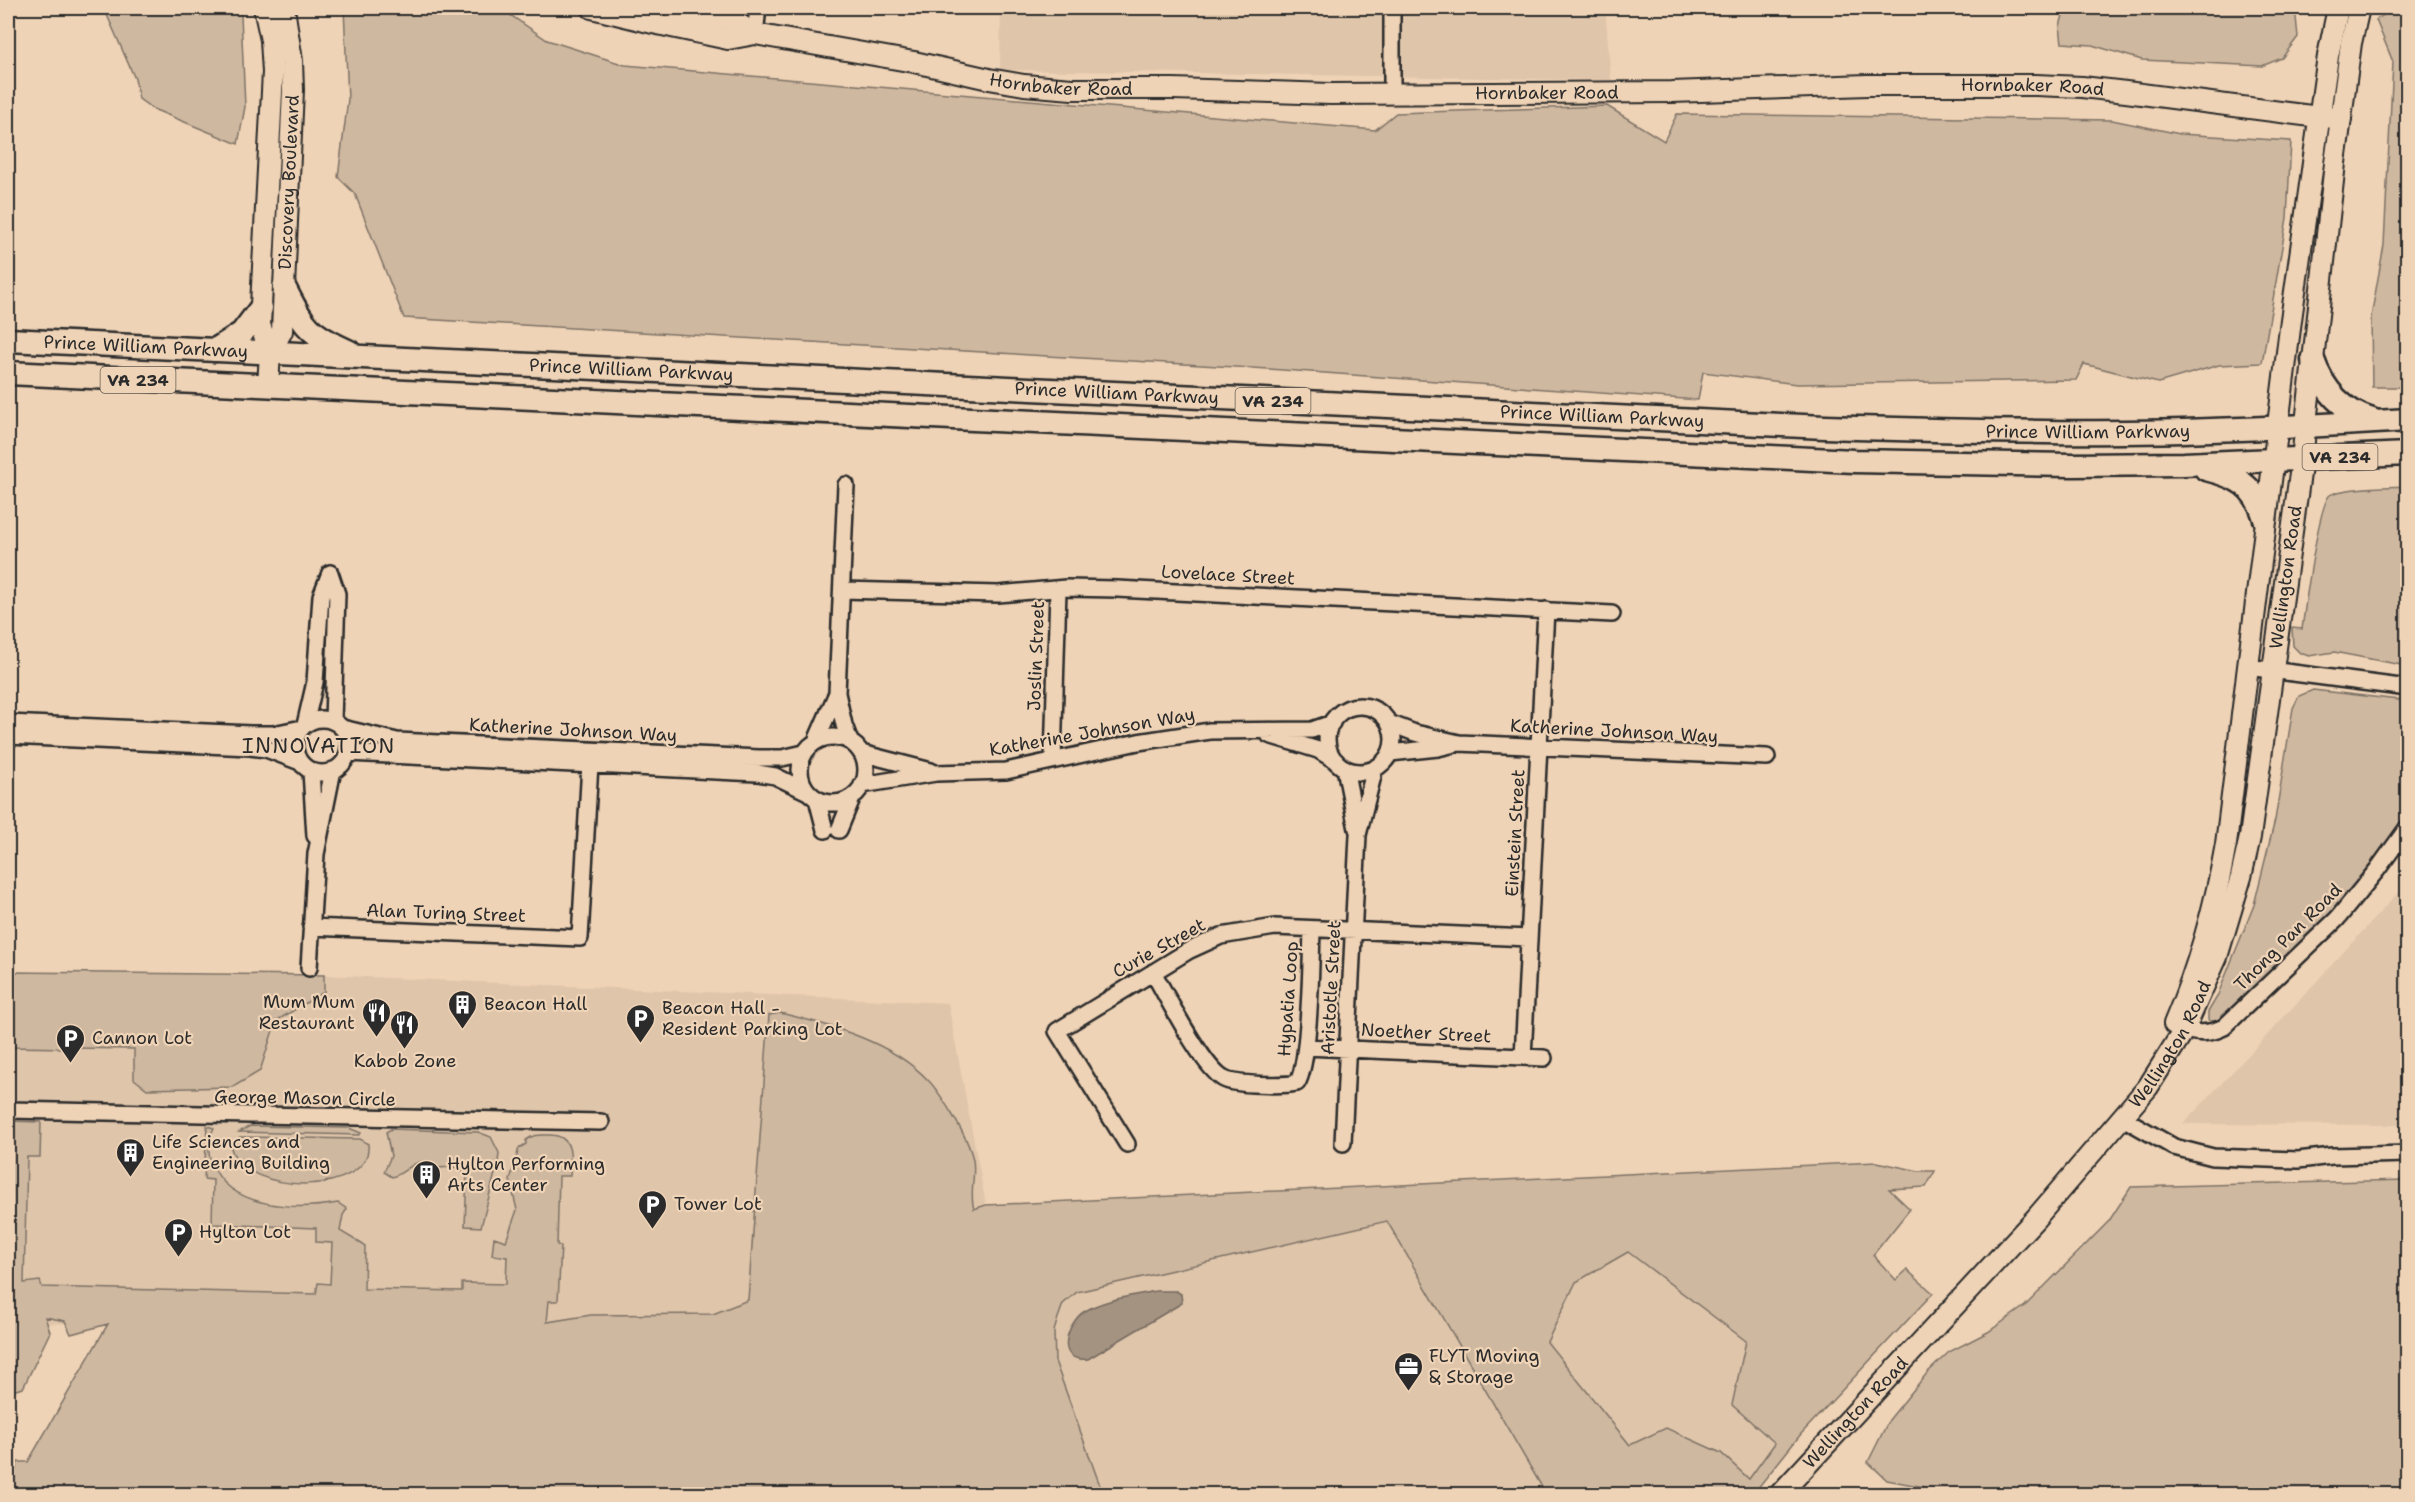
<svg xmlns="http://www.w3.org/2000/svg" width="2415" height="1502" font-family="'Shantell Sans',sans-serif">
<rect width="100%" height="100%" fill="#efd3b6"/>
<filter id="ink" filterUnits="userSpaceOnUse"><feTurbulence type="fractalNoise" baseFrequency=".0167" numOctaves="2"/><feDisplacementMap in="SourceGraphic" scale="12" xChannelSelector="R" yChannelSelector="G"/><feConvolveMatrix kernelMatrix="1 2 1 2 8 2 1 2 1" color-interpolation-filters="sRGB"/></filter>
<g filter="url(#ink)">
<!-- built -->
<path fill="#dfc5aa" d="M1001,8H1605L1611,80L1004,70L1000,69Z
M2407,883V1125L2183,1124L2258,1045Z
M324,975L948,1003L986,1205L919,1228L713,1314L591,1315L509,1328L8,1323V1047L134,1049V1078L260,1071L276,1021L324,992Z
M1387,1221L1546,1494H1103L1055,1361L1054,1331L1063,1304L1077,1292Z
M1628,1252L1746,1341L1732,1405L1775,1443L1749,1479L1721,1453L1630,1445L1547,1342L1576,1282Z"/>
<!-- green -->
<path fill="#cfb8a0" stroke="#7d7266" stroke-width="1.5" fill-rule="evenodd" d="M104,8H238L241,15L245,107L238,144L153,109L139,99L135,79Z
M344,8H500L547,40L625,65L1375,130L1396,113L1607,106L1664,141L1677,114L2112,120L2180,134L2291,141L2287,218L2262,363L2219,365L2158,383L2084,364L2076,380L1797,384L1703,372L1698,400L1269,369L404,318L355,194L338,177L348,99Z
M2065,8H2295L2298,37L2282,58L2262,66L2142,60L2092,45L2062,43L2060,26Z
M2387,8H2408L2407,387H2372L2371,317L2384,245L2393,62L2376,20L2385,14Z
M2407,486V666L2334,652L2309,656L2300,653L2293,646L2292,628L2302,629C2305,609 2318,504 2330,495C2342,487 2392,487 2407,486Z
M2313,690L2407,701V815L2336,910L2225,1014L2216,1022L2208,1020V1012L2217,997L2254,905L2275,820L2293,708L2299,696Z
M8,972L324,975V992L276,1021L260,1071L233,1087L147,1089L134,1079V1049L8,1047Z
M780,1013C831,1025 892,1042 928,1080C938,1090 945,1103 952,1114C960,1127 970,1144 973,1160C976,1176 969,1193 974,1209L986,1205L1877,1162L1919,1171H1935L1926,1187L1889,1189L1910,1209L1873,1255L1896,1280L1907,1270L1933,1293L1801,1434L1753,1494H1546L1387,1221L1077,1292L1063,1304L1058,1318L1054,1331L1055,1361L1103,1494H8L18,1462H28L108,1324L71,1334L65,1321L45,1317L50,1332L23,1388L8,1392V1121L41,1122L40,1157H27L24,1283L40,1281L42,1287L316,1294L318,1283L330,1284L332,1243L316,1242V1228L212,1224L213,1180L204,1179L207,1126L214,1128C208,1139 207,1152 212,1164C231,1210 298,1210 338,1203L347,1209L343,1215L340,1231L365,1246L364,1289L462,1291V1283L506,1284L507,1257L492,1255L494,1237L506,1241L517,1210L510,1180L519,1148L526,1144V1140C534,1134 539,1135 549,1135C574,1135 571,1157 570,1176H559L557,1245L561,1246L558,1301H549L547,1322L591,1315L713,1314L748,1300L769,1015ZM1628,1252L1746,1341L1732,1405L1775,1443L1749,1479L1721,1453L1666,1428L1630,1445L1547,1342L1576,1282Z
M250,1126L349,1128L361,1133L359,1135L239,1132Z
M391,1129L478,1132L491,1137L499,1153L498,1162L481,1227L465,1226L467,1171H460L455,1167L436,1168C418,1151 407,1174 392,1177L384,1172L391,1156L386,1132Z
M240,1137L360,1139L368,1144C373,1196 245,1197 231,1148L233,1141Z
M2407,1180V1494H1930L1924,1487L1887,1480L1868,1462L1889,1420L1928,1372L1949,1352L1988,1332L2025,1306L2109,1221L2131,1187Z"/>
<!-- water -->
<path fill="#a49381" stroke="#74695f" stroke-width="1.5" d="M1156,1291H1176L1181,1294L1182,1303L1088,1359C1053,1363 1067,1322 1085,1311C1105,1299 1133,1296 1156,1291Z"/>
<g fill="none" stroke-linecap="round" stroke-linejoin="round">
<defs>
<path id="minor" d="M1392,8V92
M755,34L758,8
M846,485L837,693L844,725L850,741
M330,573L337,594L333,721
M842,590L998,594L1066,588L1117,589L1612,614
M2247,667L2408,688
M1327 739a33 33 0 1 1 66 0a33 33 0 1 1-66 0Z
M295 746a27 27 0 1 1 54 0a27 27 0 1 1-54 0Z
M8,723L251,734H273L302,728
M1389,723L1415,733L1459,743L1767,757
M305,725L315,682L321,596L330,573
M342,728L397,741L759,758H782L804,753
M1269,735L1318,750L1336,761
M8,736L250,747L266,749L300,762
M800 770a33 33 0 1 1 66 0a33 33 0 1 1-66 0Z
M816,741L837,693
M348,753L757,773L775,776L808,792
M861,753L931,771
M1390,753L1438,748L1459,743
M1053,760L1058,589
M1345,768L1357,829
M311,771L315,836
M862,785L936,773L1006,771L1138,742L1210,731L1312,730L1332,723
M817,799L825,830
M839,830L853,796
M311,927L580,938L590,764
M309,968L316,854L333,770
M1153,972C1166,995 1203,1068 1224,1079C1235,1085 1284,1086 1297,1083C1310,1065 1311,958 1312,930
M2175,1027C2194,1033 2206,1036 2224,1027L2337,919L2377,870L2408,827
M1306,1047L1544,1058
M1523,1057L1546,610
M8,1110L601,1122
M2123,1118L2174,1147L2213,1157L2298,1160L2332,1156L2408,1154
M1343,1143L1358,835L1375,768
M1127,1144L1057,1031L1188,951L1221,936L1275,927L1529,938"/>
<g id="major">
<path d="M264,8L271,40L273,72L260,325L270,353L268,386"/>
<path d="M592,8L653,23L728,39L755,34"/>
<path id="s1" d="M673,8L732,20L755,34L914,62L989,79L1024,85L1072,89H1173L1331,94L1672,92L1867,85H2036L2082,87L2126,92L2319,117L2341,118"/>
<path id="s2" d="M270,353L282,331L293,90L292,61L284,8"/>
<path d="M2174,1024C2199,965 2215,907 2226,844L2291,320L2328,56L2338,8"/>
<path id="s3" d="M1780,1494L2036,1218L2148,1087L2184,1030L2217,957L2241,877L2250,837L2302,459L2335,163L2351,43L2359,8"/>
</g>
<g id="highway">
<path d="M284,287C304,327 309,334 350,352"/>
<path id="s4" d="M8,340L1825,427C1925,430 2025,433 2125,432C2220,431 2313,426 2408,420"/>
<path d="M215,350L242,333L261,308"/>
<path d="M2313,360C2323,389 2342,411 2372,420"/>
<path d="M8,373L1854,461L2072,465L2184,464L2408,454"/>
<path d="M2206,469C2238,477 2255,485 2265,519"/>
</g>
</defs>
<!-- minor casing -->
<use href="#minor" stroke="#2b2b2b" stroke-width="20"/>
<!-- major casing -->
<use href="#major" stroke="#2b2b2b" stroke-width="24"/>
<!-- highway casing -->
<use href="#highway" stroke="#2b2b2b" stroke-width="27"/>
<!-- minor -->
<use href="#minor" stroke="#efd3b6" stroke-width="15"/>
<!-- major -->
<use href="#major" stroke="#efd3b6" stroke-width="20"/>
<!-- highway -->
<use href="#highway" stroke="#efd3b6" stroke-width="22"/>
</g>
</g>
<!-- icons -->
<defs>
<symbol id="building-pin" viewBox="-11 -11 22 30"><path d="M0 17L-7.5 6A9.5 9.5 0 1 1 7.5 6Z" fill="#2b2b2b" stroke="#efd3b6"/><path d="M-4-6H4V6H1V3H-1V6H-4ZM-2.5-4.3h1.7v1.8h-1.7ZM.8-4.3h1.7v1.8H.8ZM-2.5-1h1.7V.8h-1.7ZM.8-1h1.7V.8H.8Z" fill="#fff"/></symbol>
<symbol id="restaurant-pin" viewBox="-11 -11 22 30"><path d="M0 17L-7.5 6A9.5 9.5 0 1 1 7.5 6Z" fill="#2b2b2b" stroke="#efd3b6"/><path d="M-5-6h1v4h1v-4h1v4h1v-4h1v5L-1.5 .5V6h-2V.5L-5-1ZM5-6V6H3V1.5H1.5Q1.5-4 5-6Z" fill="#fff"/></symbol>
<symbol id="parking-pin" viewBox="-11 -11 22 30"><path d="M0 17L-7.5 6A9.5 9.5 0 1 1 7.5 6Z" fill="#2b2b2b" stroke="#efd3b6"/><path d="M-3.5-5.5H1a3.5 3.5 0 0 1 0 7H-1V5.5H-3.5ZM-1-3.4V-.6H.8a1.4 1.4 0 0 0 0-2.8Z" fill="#fff"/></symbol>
<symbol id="office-pin" viewBox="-11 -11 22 30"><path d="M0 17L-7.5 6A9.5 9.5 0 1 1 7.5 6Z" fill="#2b2b2b" stroke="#efd3b6"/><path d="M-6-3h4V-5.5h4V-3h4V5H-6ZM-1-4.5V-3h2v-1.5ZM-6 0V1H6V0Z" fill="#fff"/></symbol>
</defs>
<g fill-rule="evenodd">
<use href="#building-pin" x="446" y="988" width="33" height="45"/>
<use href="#restaurant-pin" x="360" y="996" width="33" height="45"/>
<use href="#parking-pin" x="624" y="1002" width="33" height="45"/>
<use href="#restaurant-pin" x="388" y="1008" width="33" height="45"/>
<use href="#parking-pin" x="54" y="1022" width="33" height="45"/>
<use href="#building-pin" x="114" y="1136" width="33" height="45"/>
<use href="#building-pin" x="410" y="1158" width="33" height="45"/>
<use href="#parking-pin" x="636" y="1188" width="33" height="45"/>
<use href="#parking-pin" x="162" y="1216" width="33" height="45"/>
<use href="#office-pin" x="1392" y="1350" width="33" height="45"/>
</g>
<g text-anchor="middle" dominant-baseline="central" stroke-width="4.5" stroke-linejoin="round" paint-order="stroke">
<!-- shield labels -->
<g fill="#efd3b6" stroke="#665d55" stroke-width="1.5">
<rect x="100.5" y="367" width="75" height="26" rx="4.5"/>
<rect x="1235.5" y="388" width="75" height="26" rx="4.5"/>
<rect x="2302.5" y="444" width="75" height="26" rx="4.5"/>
</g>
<g font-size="16" font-weight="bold" fill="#2b2b2b">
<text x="138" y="380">VA 234</text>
<text x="1273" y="401">VA 234</text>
<text x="2340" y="457">VA 234</text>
</g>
<!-- street labels -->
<g font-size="18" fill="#2b2b2b" stroke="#efd3b6">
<text stroke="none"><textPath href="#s1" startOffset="398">Hornbaker Road</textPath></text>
<text stroke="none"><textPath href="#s1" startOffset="1370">Hornbaker Road</textPath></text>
<text stroke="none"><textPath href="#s1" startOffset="884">Hornbaker Road</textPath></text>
<text stroke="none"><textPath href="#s2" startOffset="174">Discovery Boulevard</textPath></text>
<text stroke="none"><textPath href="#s4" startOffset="138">Prince William Parkway</textPath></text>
<text stroke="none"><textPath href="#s4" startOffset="624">Prince William Parkway</textPath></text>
<text stroke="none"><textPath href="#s4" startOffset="1110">Prince William Parkway</textPath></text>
<text stroke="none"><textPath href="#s4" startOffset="1596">Prince William Parkway</textPath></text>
<text stroke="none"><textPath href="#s4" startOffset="2082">Prince William Parkway</textPath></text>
<text transform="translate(1228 575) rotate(3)">Lovelace Street</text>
<text stroke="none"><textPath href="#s3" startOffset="1083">Wellington Road</textPath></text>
<text transform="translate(1036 656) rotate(-88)">Joslin Street</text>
<text transform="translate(573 730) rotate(3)">Katherine Johnson Way</text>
<text transform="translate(1614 731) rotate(3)">Katherine Johnson Way</text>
<text transform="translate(1092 732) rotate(-10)">Katherine Johnson Way</text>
<text transform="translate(1515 833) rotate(-87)">Einstein Street</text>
<text transform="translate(446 913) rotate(2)">Alan Turing Street</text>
<text transform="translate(2288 937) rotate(-45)">Thong Pan Road</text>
<text transform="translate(1159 948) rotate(-29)">Curie Street</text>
<text transform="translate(1331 988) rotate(-87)">Aristotle Street</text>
<text transform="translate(1288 999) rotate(-86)">Hypatia Loop</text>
<text transform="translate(1426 1033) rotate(3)">Noether Street</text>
<text stroke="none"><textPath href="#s3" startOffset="597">Wellington Road</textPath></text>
<text transform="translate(305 1098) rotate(1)">George Mason Circle</text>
<text stroke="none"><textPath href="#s3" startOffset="111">Wellington Road</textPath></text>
</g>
<!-- poi labels -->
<g font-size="18" fill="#2b2b2b" stroke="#efd3b6" text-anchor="start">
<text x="355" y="1002" text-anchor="end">Mum Mum<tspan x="355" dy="21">Restaurant</tspan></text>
<text x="484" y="1004">Beacon Hall</text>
<text x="662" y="1008">Beacon Hall -<tspan x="662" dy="21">Resident Parking Lot</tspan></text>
<text x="92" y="1038">Cannon Lot</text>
<text x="405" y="1061" text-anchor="middle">Kabob Zone</text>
<text x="152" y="1142">Life Sciences and<tspan x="152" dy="21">Engineering Building</tspan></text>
<text x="447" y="1164">Hylton Performing<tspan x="447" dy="21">Arts Center</tspan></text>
<text x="674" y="1204">Tower Lot</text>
<text x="199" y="1232">Hylton Lot</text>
<text x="1429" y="1356">FLYT Moving<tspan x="1429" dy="21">&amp; Storage</tspan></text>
</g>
<!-- quarter labels -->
<g font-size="21" letter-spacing="1.5" fill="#2b2b2b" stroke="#efd3b6">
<text x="319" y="746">INNOVATION</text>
</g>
</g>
<!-- margin -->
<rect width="2415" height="1502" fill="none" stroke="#efd3b6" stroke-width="30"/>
<rect x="15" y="15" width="2385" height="1472" fill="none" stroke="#2b2b2b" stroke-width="2" filter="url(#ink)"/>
</svg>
